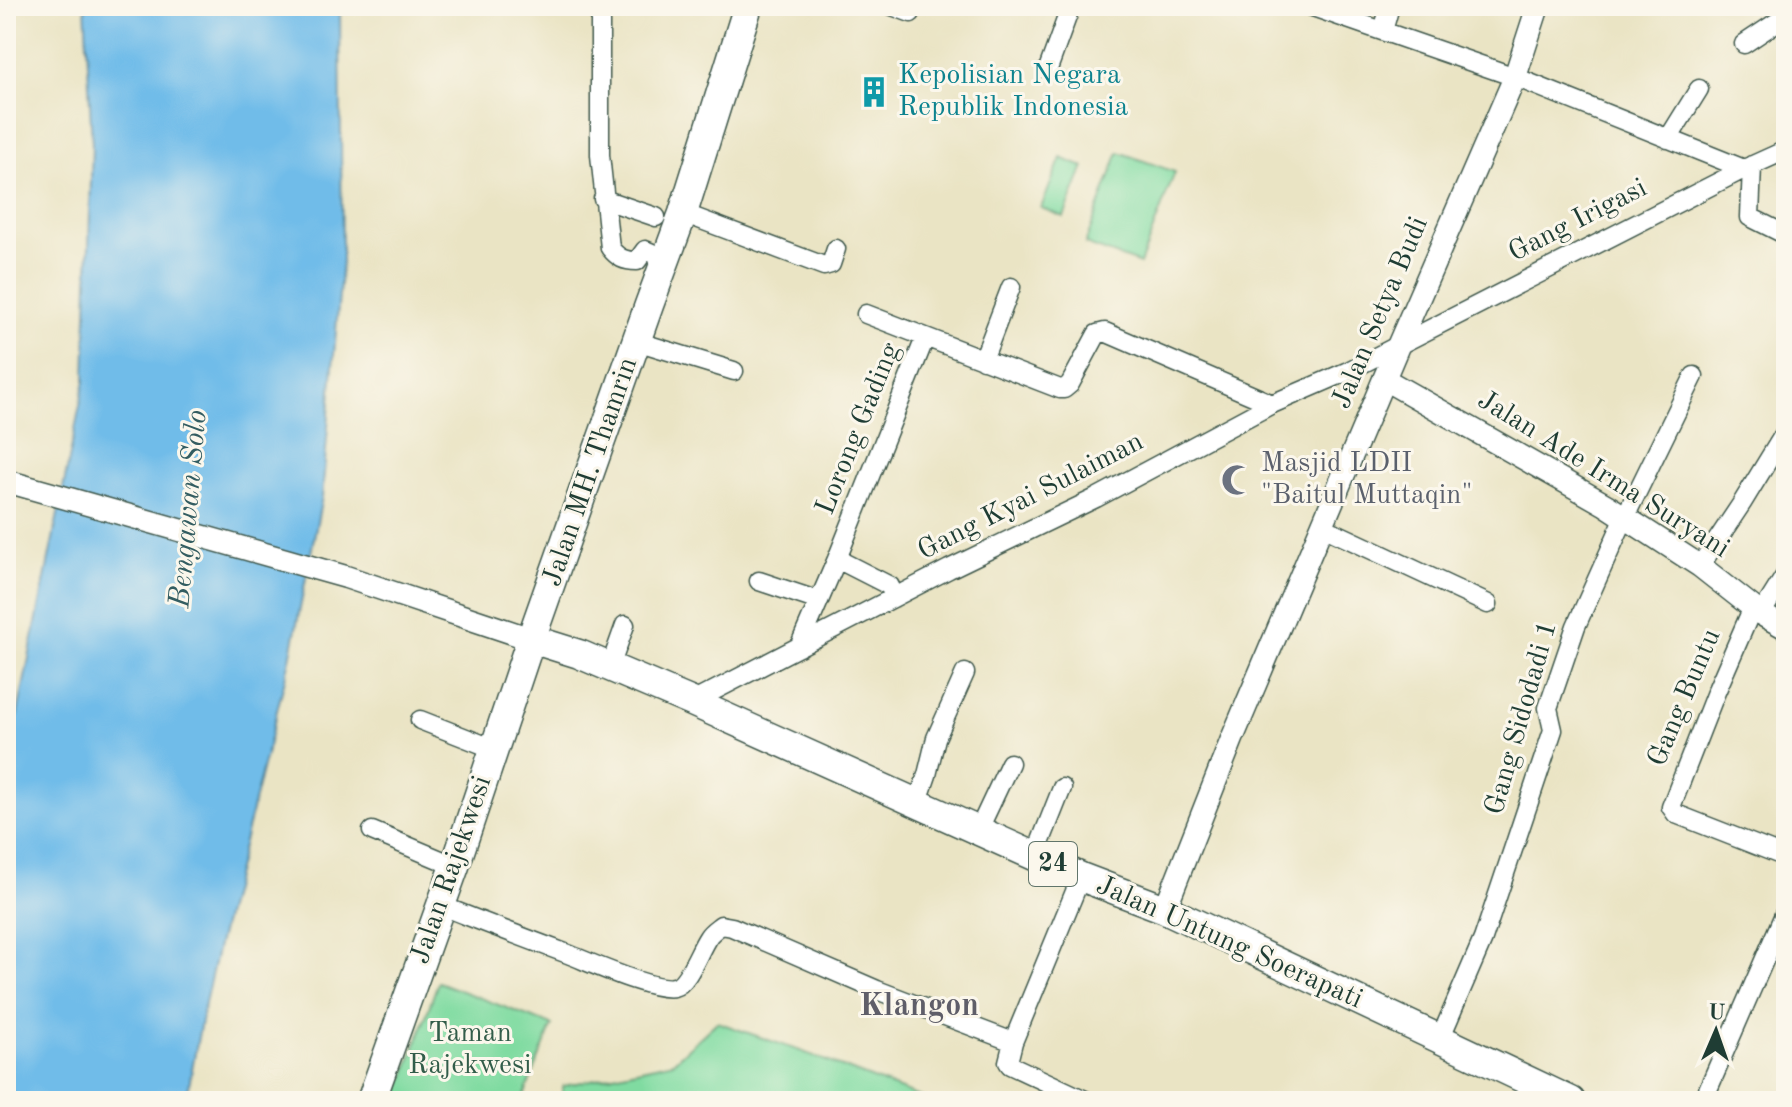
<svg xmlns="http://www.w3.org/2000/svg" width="1792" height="1107" font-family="'Old Standard TT',serif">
<rect width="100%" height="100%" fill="#fbf7ec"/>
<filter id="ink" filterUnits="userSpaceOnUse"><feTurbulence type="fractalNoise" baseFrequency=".0125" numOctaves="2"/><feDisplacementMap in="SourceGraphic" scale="16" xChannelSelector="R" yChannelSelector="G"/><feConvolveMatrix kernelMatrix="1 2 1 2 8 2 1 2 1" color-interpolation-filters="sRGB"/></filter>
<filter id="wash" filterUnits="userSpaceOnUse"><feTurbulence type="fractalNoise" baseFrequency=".006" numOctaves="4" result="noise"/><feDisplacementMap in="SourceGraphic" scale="32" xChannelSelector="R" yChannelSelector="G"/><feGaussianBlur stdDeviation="1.8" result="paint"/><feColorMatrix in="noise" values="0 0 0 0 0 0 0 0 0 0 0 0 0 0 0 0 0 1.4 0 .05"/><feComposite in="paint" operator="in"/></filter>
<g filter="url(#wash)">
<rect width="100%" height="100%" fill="#eae4c4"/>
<!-- green -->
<path fill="#80dba1" stroke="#508c6a" stroke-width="2" d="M1119,152L1175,172L1140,264L1085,244Z
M1061,158L1084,167L1064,217L1041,208Z
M438,982L552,1025L522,1101H396Z
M717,1022L803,1052L930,1101H561L563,1086L673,1062Z"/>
<!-- water -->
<path fill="#70bce9" stroke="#487c8e" stroke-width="2" d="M85,6H340L342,260L322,497L290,659L219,941L202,1016L186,1101H6V772L85,380L92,145Z"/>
</g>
<g filter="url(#ink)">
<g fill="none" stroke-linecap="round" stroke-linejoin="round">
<defs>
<path id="minor" d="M600,6V155L610,248C618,258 624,261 637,261L645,250L657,255
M892,6L911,13
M1310,6L1515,77L1744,169
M1383,31L1390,6
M1744,44L1786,16
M1048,69L1071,6
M1668,139L1699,89
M1752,165L1750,217L1786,235
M603,199L656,217
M683,213L824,266L831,264L836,249
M866,314L1060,389H1064L1070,384L1097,334L1105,332L1272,404
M636,341L734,371
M983,360L1011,287
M1323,527L1488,604
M837,559L890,586L893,598
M1700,566L1742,503L1786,431
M759,581L819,601
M1753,607L1716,692L1671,807L1676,814L1786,857
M1761,614L1786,574
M799,647L837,559L925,338
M610,667L625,625
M692,702L949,569L1096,498L1272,404L1346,372L1744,169L1786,150
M420,720L494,749
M917,804L927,775L936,738L965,673
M372,831L455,866
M978,831L1010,763
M1035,856L1062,788
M1081,877L1013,1042L1008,1062L1010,1065L1087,1101
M440,905C482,922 525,938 568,954C589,962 654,992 674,987C688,984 699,950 708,937C711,932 716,929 721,925L732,927L877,990L1013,1042
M1440,1039L1483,939L1553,730L1548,708L1576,626L1624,519L1694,376
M1703,1101L1786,910"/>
<path id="tertiary" d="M1384,379L1606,505L1700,566L1761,614L1786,628
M6,481L346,577L531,639
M1165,909L1232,739L1398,346L1515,77L1538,6"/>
<path id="primary" d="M531,639L649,305L683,213L748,6"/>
<path id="trunk" d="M371,1101L455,866L531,639L579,654L692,702L1081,877L1165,909L1571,1101"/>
</defs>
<!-- minor casing -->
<use href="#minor" stroke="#3d564a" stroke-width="21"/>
<!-- tertiary casing -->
<use href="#tertiary" stroke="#3d564a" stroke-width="25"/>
<!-- primary casing -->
<use href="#primary" stroke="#3d564a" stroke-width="31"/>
<!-- trunk casing -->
<use href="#trunk" stroke="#3d564a" stroke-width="31"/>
<!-- minor -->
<use href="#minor" stroke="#fff" stroke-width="18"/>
<!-- tertiary -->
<use href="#tertiary" stroke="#fff" stroke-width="22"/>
<!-- primary -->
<use href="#primary" stroke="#fff" stroke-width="28"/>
<!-- trunk -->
<use href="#trunk" stroke="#fff" stroke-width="28"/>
</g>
</g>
<!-- icons -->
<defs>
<symbol id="building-bare" viewBox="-9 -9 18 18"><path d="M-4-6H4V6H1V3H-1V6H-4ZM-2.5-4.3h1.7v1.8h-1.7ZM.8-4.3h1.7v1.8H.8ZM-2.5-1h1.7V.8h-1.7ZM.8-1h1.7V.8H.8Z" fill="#0f9aa8" stroke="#fbf7ec" stroke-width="2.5" paint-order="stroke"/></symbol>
<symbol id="mosque-bare" viewBox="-9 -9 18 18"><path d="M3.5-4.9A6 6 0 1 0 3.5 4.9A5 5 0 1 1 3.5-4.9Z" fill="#6b7280" stroke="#fbf7ec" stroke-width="2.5" paint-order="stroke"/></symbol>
</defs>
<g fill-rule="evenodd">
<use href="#building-bare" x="852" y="70" width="44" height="44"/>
<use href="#mosque-bare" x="1215" y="458" width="44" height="44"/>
</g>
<g text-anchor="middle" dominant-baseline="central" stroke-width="6" stroke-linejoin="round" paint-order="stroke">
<!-- shield labels -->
<rect fill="#fbf7ec" stroke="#61756b" stroke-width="2" x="1029" y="842" width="48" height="44" rx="6"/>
<g font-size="26" font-weight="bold" fill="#1f3d34">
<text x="1053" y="864">24</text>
</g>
<!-- culture labels -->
<g font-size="28" fill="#0d838f" stroke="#fbf7ec" text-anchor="start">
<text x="898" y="76">Kepolisian Negara<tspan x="898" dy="32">Republik Indonesia</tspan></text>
</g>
<!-- street labels -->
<g font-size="28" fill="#1f3d34" stroke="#fbf7ec">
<text transform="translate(1578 221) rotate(-27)">Gang Irigasi</text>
<text transform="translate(1381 313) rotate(-67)">Jalan Setya Budi</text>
<text transform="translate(859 429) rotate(-68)">Lorong Gading</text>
<text transform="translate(591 472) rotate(-71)">Jalan MH. Thamrin</text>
<text transform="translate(1603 475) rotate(32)">Jalan Ade Irma Suryani</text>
<text transform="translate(1031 497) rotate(-27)">Gang Kyai Sulaiman</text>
<text transform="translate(1685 698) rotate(-67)">Gang Buntu</text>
<text transform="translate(1522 718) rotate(-74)">Gang Sidodadi 1</text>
<text transform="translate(452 870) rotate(-71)">Jalan Rajekwesi</text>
<text transform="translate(1229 943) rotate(24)">Jalan Untung Soerapati</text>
</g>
<!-- worship labels -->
<g font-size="28" fill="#5b616d" stroke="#fbf7ec" text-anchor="start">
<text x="1261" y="464">Masjid LDII<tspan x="1261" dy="32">"Baitul Muttaqin"</tspan></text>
</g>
<!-- park labels -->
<g font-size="28" fill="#325d4a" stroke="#fbf7ec">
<text x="470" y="1034">Taman<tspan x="470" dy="32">Rajekwesi</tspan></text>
</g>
<!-- water labels -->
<g font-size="30" font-style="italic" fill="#335d61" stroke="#fbf7ec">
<text transform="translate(189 509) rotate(-85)">Bengawan Solo</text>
</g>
<!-- quarter labels -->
<g font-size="32" font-weight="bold" fill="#5f5e69" stroke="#fbf7ec">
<text x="919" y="1007">Klangon</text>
</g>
</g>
<!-- margin -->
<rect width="1792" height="1107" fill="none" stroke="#fbf7ec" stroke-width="32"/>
<!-- north arrow -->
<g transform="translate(1716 1031) rotate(2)" stroke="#fbf7ec" stroke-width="6" paint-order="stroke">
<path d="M0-6L14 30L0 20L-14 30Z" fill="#1f3d34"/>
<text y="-12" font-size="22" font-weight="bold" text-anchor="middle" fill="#1f3d34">U</text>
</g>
</svg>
